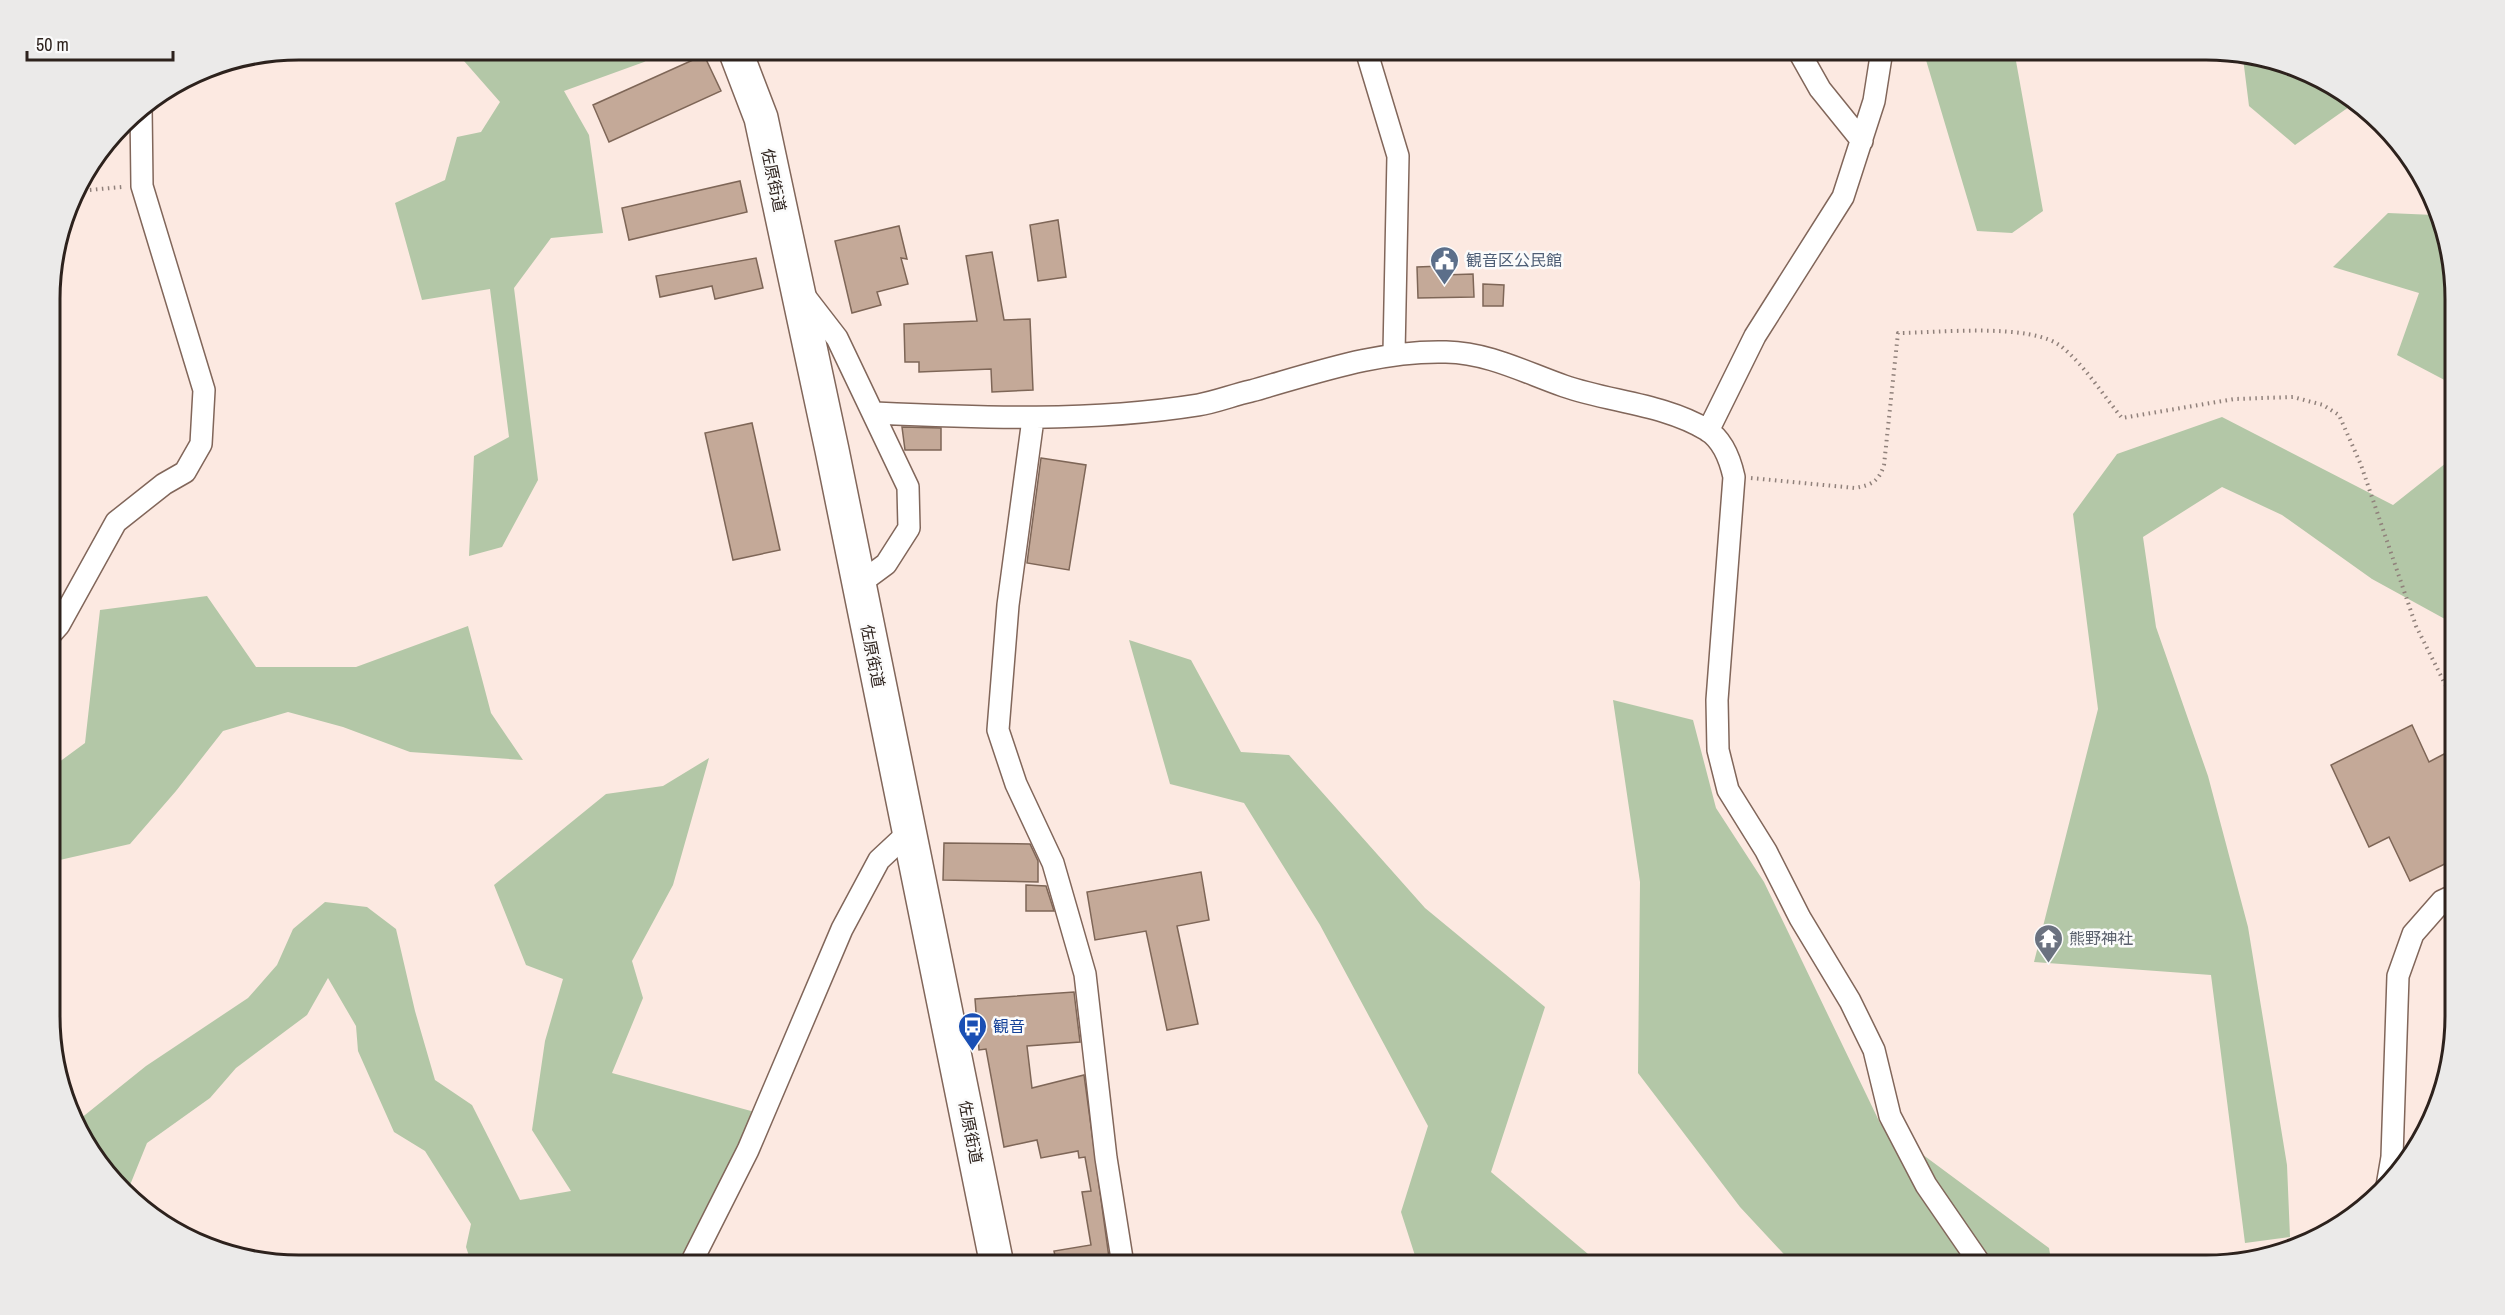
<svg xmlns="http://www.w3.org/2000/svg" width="2505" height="1315" font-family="'Archivo Narrow','Noto Sans JP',sans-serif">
<rect width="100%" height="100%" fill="#fce9e1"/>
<!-- forest -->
<path fill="#b3c7a7" d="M469,50H663L644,62L564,91L589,135L603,233L551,238L514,288L538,480L502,547L469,556L474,456L509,437L490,289L422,300L395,203L445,180L457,137L481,132L500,102L464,61Z
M1923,50H2014L2043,211L2012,233L1977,231Z
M2243,58L2317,75L2356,102L2295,145L2249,106Z
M2388,213L2434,215L2453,267L2454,385L2397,355L2419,293L2333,267Z
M2222,417L2393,505L2446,463L2454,428V624L2372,579L2282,515L2222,487L2143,537L2156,627L2208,776L2248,927L2287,1165L2290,1237L2245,1243L2211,975L2034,962L2098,709L2073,514L2117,454Z
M207,596L256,667H356L468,626L491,713L523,760L410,752L343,727L288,712L223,731L176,791L130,844L51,862V768L85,743L100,610Z
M1129,640L1191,660L1241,752L1289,755L1425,908L1545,1007L1491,1172L1601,1265H1418L1401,1212L1428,1126L1320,925L1244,803L1170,784Z
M1613,700L1693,720L1716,808L1764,882L1880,1123L2049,1248L2052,1265H1794L1740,1207L1638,1073L1640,882Z
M709,758L673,885L632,961L643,998L612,1073L762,1114L690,1265H472L466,1247L471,1224L425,1151L394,1132L358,1051L356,1026L328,978L307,1015L236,1068L210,1098L147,1143L128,1190L101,1168L75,1123L146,1066L248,998L277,965L293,929L325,902L367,907L396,929L415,1011L435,1080L472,1105L520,1200L571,1191L532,1130L545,1041L563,979L526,965L494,885L606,794L663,786Z"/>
<!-- building -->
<path fill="#c4a998" stroke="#7e6657" stroke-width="1.5" d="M704,55L721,91L609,142L593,105Z
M740,181L747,212L629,240L622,208Z
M1058,220L1066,277L1038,281L1030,225Z
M899,226L907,259L901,258L908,284L877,292L881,305L852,313L835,241Z
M992,252L1004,320L1030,319L1033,390L992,392L991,369L919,372V362H905L904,324L977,321L966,256Z
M756,258L763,288L715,299L712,286L660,297L656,276Z
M1442,266L1443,275L1473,274L1474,297L1418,298L1417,267Z
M1483,284L1504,285L1503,306H1483Z
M752,423L780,550L733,560L705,433Z
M902,427L941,428V450H905Z
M1041,458L1086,465L1069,570L1027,563Z
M2412,725L2429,762L2444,754L2455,775V859L2410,881L2389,837L2369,847L2331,765Z
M944,843L1030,844L1038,861V882L943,880Z
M1201,872L1209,920L1177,926L1198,1024L1167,1030L1146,931L1095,940L1087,892Z
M1026,885L1046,886L1054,911H1026Z
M1074,992L1080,1042L1027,1046L1032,1088L1084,1075L1110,1265H1057L1054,1251L1091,1245L1082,1192L1091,1191L1085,1157L1079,1158L1078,1151L1041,1158L1037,1140L1004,1147L986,1049L979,1050L975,999Z"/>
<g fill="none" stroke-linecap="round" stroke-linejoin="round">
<defs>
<path id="street" d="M1366,50L1398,156L1394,353
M1798,50L1820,89L1862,141
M803,294L837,338L908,487L909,528L886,564L859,584
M875,413C982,418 1091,422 1198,405C1216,402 1233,395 1251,391C1315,373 1379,350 1446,352C1489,353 1524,372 1564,386C1610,402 1664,404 1707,430C1723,440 1730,459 1734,477L1717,700L1718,750L1728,790L1766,851L1800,918L1850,1001L1874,1050L1890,1116L1926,1185L1981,1265
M1033,419L1008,605L998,730L1016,784L1053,863L1085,974L1106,1158L1123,1265
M1708,431L1755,336L1843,197L1874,101L1882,50
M51,634L59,625L116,522L164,484L185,472L201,444L204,390L142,186L141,107
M2387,1186L2392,1157L2398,976L2413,934L2442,901L2455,895
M690,1265L748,1150L842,929L879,860L908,833"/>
<path id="highway" d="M735,50L761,118L832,450L997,1265"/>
</defs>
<!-- street casing -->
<use href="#street" stroke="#81665a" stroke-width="24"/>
<!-- highway casing -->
<use href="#highway" stroke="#81665a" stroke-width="36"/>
<!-- path -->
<path stroke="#90817b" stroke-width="4" stroke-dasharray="1.5 4.5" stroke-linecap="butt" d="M73,196L89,190L122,187
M1751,478L1855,488C1872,485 1879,481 1884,465L1898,333C1938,333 2031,322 2062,347C2085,366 2103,395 2122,418L2234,399L2293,397L2323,405L2339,415L2361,465L2416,626L2455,704"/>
<!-- street -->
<use href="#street" stroke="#fff" stroke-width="21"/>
<!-- highway -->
<use href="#highway" stroke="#fff" stroke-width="33"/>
</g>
<!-- icons -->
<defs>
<symbol id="civic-pin" viewBox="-11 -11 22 30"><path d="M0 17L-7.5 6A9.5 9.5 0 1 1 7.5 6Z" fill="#5c6f8a" stroke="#fbfbfb"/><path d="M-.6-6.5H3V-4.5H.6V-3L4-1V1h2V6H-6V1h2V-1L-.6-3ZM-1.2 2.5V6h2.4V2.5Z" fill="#fff"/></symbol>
<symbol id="temple-pin" viewBox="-11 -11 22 30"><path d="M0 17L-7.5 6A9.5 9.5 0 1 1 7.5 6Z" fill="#6b7280" stroke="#fbfbfb"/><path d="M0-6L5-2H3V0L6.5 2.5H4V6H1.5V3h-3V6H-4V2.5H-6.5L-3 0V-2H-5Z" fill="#fff"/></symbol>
<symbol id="bus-pin" viewBox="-11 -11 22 30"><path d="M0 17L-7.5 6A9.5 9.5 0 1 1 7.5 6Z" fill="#1a4fb4" stroke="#fbfbfb"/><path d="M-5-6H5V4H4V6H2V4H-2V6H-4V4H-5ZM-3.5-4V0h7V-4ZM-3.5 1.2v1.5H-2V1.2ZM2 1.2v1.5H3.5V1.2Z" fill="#fff"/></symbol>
</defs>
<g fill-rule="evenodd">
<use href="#civic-pin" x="1428" y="244" width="33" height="45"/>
<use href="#temple-pin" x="2032" y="922" width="33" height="45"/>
<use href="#bus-pin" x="956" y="1010" width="33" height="45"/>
</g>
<g text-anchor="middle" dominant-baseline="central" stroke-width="5" stroke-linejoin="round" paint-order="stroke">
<!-- street labels -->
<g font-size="16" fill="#2d221d" stroke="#fbfbfb">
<text transform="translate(774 180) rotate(78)">佐原街道</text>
<text transform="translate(873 656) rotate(79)">佐原街道</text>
<text transform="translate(971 1132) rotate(79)">佐原街道</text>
</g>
<!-- service labels -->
<g font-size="16" fill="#4e5e75" stroke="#fbfbfb" text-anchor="start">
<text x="1466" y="260">観音区公民館</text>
</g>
<!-- worship labels -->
<g font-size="16" fill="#5b616d" stroke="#fbfbfb" text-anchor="start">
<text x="2069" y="938">熊野神社</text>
</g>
<!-- transit labels -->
<g font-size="16" fill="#164399" stroke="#fbfbfb" text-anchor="start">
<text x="993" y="1026">観音</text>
</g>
</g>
<!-- crop -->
<path d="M0 0H2505V1315H0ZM299 60H2206A239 239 0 0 1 2445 299V1016A239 239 0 0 1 2206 1255H299A239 239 0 0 1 60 1016V299A239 239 0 0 1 299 60Z" fill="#ebeae9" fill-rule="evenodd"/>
<path fill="none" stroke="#2d221d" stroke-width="3" d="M299 60H2206A239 239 0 0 1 2445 299V1016A239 239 0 0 1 2206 1255H299A239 239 0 0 1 60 1016V299A239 239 0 0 1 299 60Z"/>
<!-- scale -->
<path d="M27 51v9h146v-9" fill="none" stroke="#2d221d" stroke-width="3"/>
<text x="36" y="51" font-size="18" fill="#2d221d" stroke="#fbfbfb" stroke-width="4.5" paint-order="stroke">50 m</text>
</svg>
